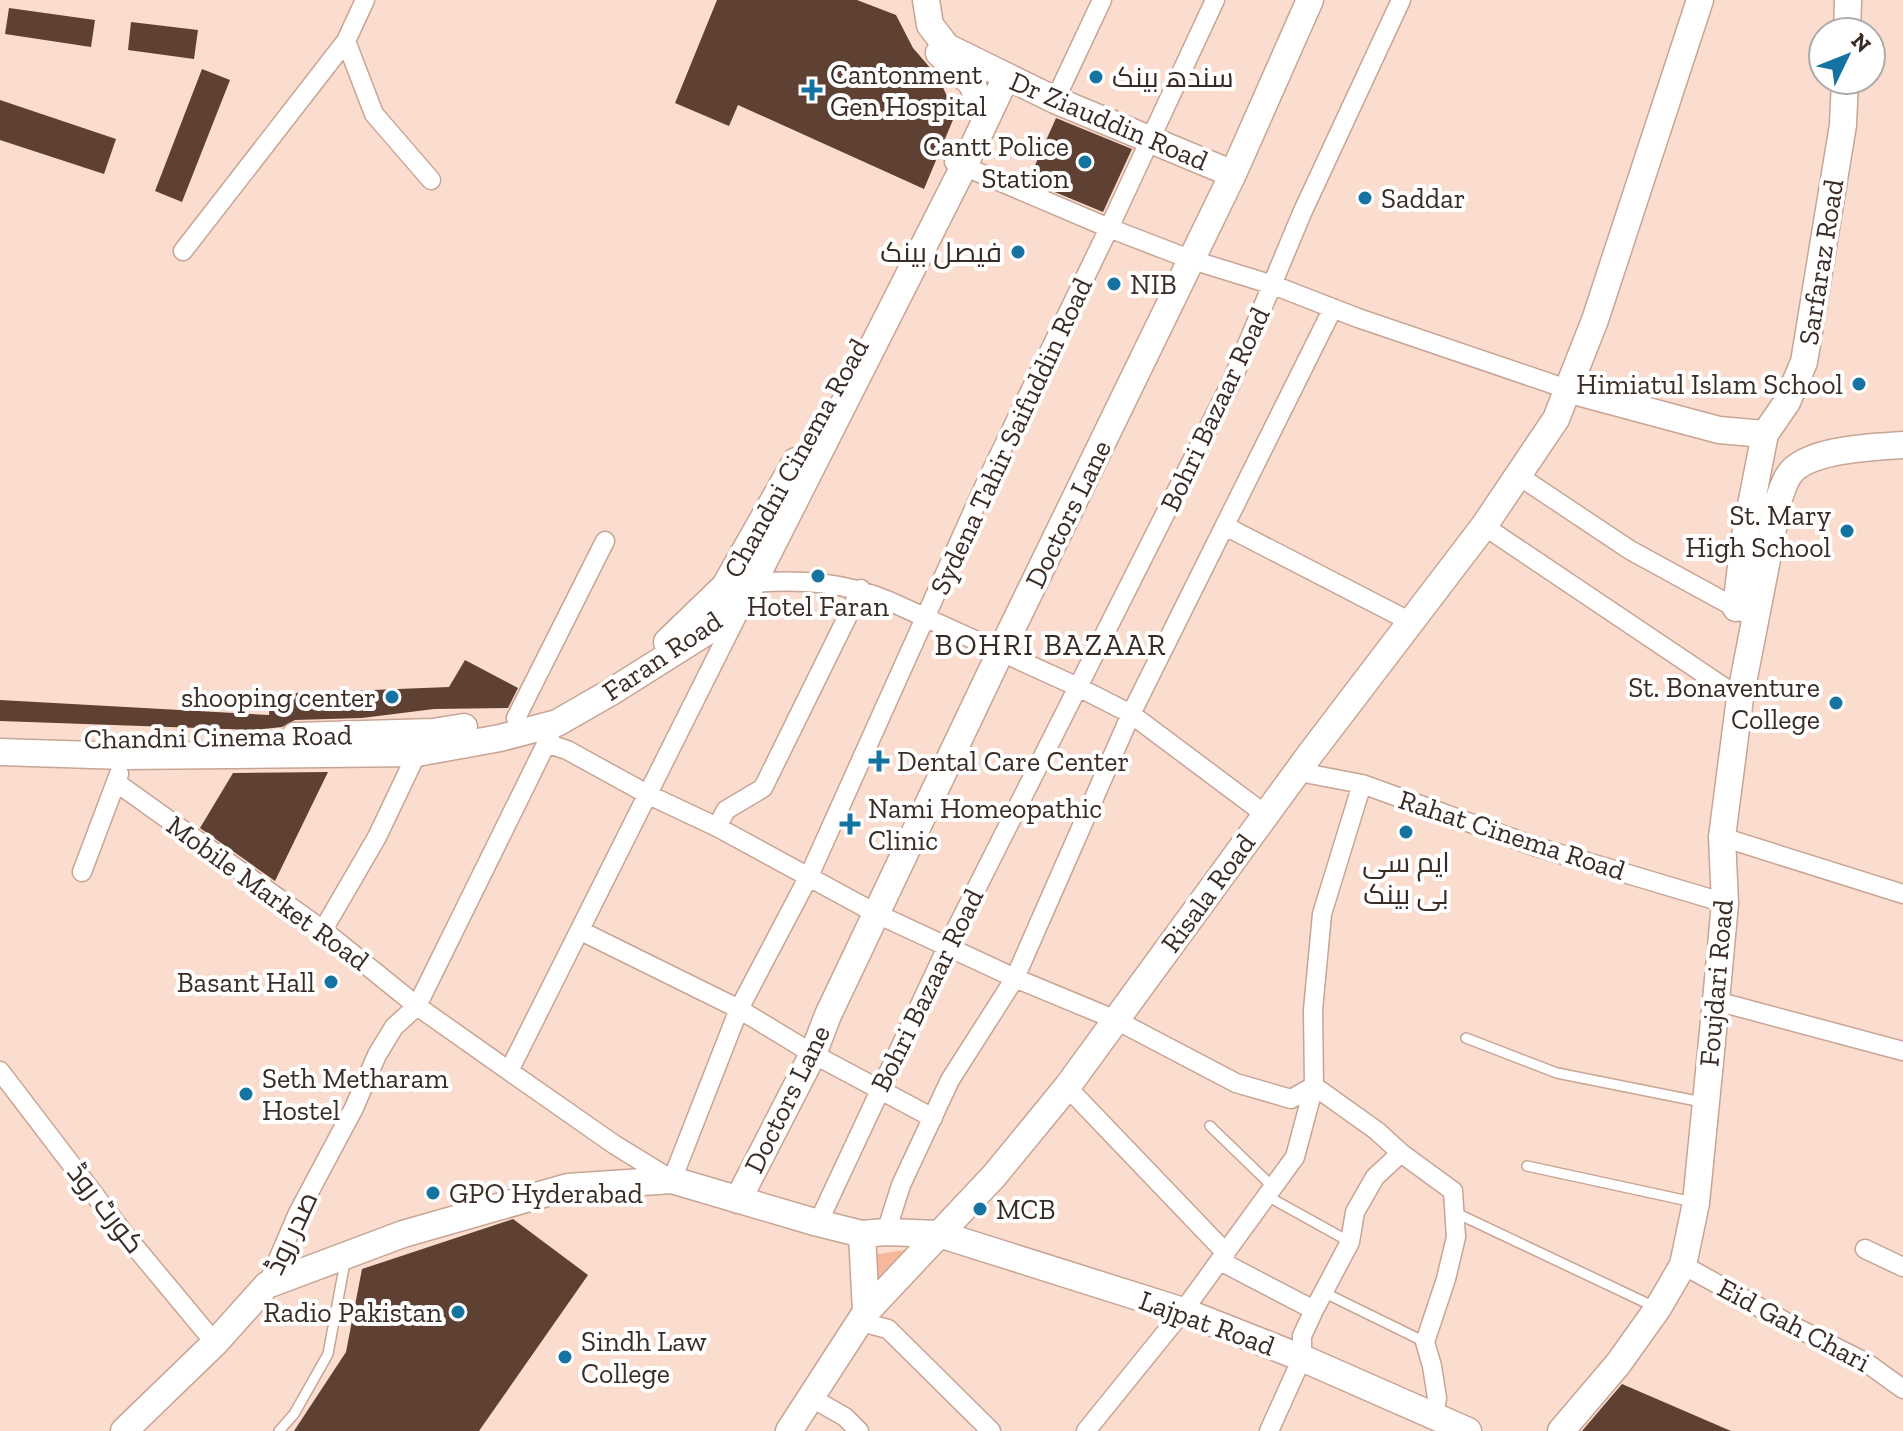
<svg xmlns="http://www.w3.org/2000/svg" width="1903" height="1431" font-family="'Zilla Slab',Cairo,serif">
<rect width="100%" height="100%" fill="#fbddcf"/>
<!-- green -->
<path fill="#f6b89b" d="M911,1249L877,1290L866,1256Z"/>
<!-- building -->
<path fill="#5f4133" d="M717,0H857L896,15L913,48L939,78L955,115L924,189L738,105L729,126L675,103Z
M9,8L95,20L91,47L5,34Z
M131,22L198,30L194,59L128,50Z
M202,69L230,80L182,202L155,191Z
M0,100L116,139L104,174L0,140Z
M1056,118L1132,149L1103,212L1028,181Z
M465,660L518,688L508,708L434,709L362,718L295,720L282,727L254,730L0,721V700L269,715L270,694L449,687Z
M328,772L275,881L200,828L233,773Z
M513,1219L588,1275L479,1431H294L346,1352L362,1269Z
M1622,1384L1731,1431H1582Z"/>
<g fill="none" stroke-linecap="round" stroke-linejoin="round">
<defs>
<path id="lane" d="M1466,1038L1557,1073L1702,1102
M1210,1126L1273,1187
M1527,1166L1693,1202
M1267,1196L1350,1242
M1454,1212L1657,1308
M1323,1292L1425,1342
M279,1431L294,1414L328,1354L345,1262"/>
<path id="street" d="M365,0L346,41L374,114L431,180
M1055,100L1102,0
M954,162L1109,228L1192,260L1273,285L1358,318L1570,390
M183,251L346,41
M1519,476L1630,550L1745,613
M1225,526L1411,622
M1484,526L1740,698
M750,589L753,583C800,579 845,582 889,601L1078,687L1131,714L1266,815
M516,718L605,541
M546,743L567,750L649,795L717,827L877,914L1015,978L1116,1020L1236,1083L1291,1099L1314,1086L1377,1131L1401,1153L1375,1177L1355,1212L1350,1242L1314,1310L1302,1336V1358L1269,1431
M1299,772L1362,784L1537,847L1725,903
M117,783L323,930L417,1006L509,1071L615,1145L672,1180L739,1009L809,876L987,480L1109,228L1215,0
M717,827L726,810L763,788L861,589
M1722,837L1903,894
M82,872L119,774
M323,930L377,837L417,753
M581,931L739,1009L813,1054L933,1118
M1716,1001L1903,1051
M0,1071L126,1236L215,1343
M509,1071L739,612
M1067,1087L1226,1253
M1401,1153L1453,1191L1456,1237L1446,1279L1425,1342L1432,1366L1437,1398L1434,1416
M818,1223L948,945L1231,383L1302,213L1401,0
M886,1232L901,1185L950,1080L1015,978L1131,714L1333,308
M1865,1249L1903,1267
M1220,1261L1314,1310
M1683,1265L1795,1327L1867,1363L1903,1389
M267,1285L298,1213L354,1108L377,1055L394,1027L417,1006L550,736
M861,1322L888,1329L991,1431
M810,1397L845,1417L859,1431
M1086,1431L1183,1311L1295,1157L1314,1086L1313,1010L1322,914L1362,784"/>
<path id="secondary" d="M926,0L930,25L947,47L1055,100L1233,174
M1847,32L1848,0
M939,53L973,85L979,105
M1570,390L1719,430L1765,434
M1736,608L1744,541L1765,434L1787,402L1804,362L1843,125L1845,80
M667,642L725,586L796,461
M295,736L433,732L464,727
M0,752L124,756L417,753L500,738L557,723L611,692L719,624L753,583L964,166L1006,77
M738,1200L813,1054L828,1015L1000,653L1233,174L1310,0
M862,1234L866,1312
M124,1431L215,1343L267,1285L403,1234L568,1187L672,1180L818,1223L862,1234L886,1232L939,1234L1183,1311L1302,1358L1468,1431
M789,1431L866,1312L994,1176L1067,1087L1311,753L1484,526L1556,419L1595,320L1700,0
M1561,1431L1618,1364L1658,1308L1683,1265L1696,1203L1716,1001L1725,903L1722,837L1740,698L1779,498C1782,491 1784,482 1789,475C1806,449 1874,447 1903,445"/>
</defs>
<!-- lane casing -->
<use href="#lane" stroke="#c8a494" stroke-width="12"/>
<!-- street casing -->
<use href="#street" stroke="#c8a494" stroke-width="21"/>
<!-- secondary casing -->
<use href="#secondary" stroke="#c8a494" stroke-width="29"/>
<!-- lane -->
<use href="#lane" stroke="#fff" stroke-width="9"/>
<!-- street -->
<use href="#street" stroke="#fff" stroke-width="18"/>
<!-- secondary -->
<use href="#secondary" stroke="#fff" stroke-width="26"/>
</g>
<!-- markers -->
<g fill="#1473a1" stroke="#fff" stroke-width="3">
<circle cx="1096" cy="77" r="8"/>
<path d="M808 78h8v8h8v8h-8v8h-8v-8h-8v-8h8z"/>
<circle cx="1085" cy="162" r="8"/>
<circle cx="1365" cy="198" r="8"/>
<circle cx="1018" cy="252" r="8"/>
<circle cx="1114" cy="284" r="8"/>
<circle cx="1859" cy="384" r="8"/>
<circle cx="1847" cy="531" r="8"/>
<circle cx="818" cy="576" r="8"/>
<circle cx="392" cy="697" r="8"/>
<circle cx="1836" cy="703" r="8"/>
<path d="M875 749h8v8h8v8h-8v8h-8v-8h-8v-8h8z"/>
<path d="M846 812h8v8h8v8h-8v8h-8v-8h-8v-8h8z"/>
<circle cx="1406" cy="832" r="8"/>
<circle cx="331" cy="982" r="8"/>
<circle cx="246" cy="1094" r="8"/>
<circle cx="433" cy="1193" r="8"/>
<circle cx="980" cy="1209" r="8"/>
<circle cx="458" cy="1312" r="8"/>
<circle cx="565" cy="1357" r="8"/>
</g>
<g text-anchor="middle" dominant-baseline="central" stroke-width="8" stroke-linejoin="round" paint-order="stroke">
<!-- poi labels -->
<g font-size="28" fill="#3a2c25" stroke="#fff" text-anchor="start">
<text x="830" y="74">Cantonment<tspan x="830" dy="32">Gen Hospital</tspan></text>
<text x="1112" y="77">سندھ بینک</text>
<text x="1069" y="146" text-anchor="end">Cantt Police<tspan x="1069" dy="32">Station</tspan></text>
<text x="1381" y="198">Saddar</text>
<text x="1002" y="252" text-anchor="end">فیصل بینک</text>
<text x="1130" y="284">NIB</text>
<text x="1843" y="384" text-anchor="end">Himiatul Islam School</text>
<text x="1831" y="515" text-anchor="end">St. Mary<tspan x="1831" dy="32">High School</tspan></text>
<text x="818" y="606" text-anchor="middle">Hotel Faran</text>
<text x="1820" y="687" text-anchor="end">St. Bonaventure<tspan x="1820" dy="32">College</tspan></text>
<text x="376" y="697" text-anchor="end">shooping center</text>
<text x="897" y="761">Dental Care Center</text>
<text x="868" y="808">Nami Homeopathic<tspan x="868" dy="32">Clinic</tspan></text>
<text x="1406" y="862" text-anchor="middle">ایم سی<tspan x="1406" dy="32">بی بینک</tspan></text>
<text x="315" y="982" text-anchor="end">Basant Hall</text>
<text x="262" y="1078">Seth Metharam<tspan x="262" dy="32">Hostel</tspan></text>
<text x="449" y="1193">GPO Hyderabad</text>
<text x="996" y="1209">MCB</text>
<text x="442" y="1312" text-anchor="end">Radio Pakistan</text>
<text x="581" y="1341">Sindh Law<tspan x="581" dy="32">College</tspan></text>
</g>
<!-- street labels -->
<g font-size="28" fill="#3a2c25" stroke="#fff">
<text transform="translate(1109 121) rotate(23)">Dr Ziauddin Road</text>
<text transform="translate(1821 262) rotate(-81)">Sarfaraz Road</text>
<text transform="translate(1215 409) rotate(-65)">Bohri Bazaar Road</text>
<text transform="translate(1011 436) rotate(-65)">Sydena Tahir Saifuddin Road</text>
<text transform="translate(796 458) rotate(-61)">Chandni Cinema Road</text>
<text transform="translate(1068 514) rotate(-64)">Doctors Lane</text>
<text transform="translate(662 656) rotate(-34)">Faran Road</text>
<text transform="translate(218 737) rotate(-1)">Chandni Cinema Road</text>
<text transform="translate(1512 835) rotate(18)">Rahat Cinema Road</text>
<text transform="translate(268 893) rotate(36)">Mobile Market Road</text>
<text transform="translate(1208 893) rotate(-54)">Risala Road</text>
<text transform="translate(1716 983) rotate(-85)">Foujdari Road</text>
<text transform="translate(927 990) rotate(-64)">Bohri Bazaar Road</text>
<text transform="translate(787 1099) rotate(-64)">Doctors Lane</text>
<text transform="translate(106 1208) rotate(52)">کورٹ روڈ</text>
<text transform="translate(291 1233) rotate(-65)">صدر روڈ</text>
<text transform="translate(1207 1323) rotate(20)">Lajpat Road</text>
<text transform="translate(1794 1325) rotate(28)">Eid Gah Chari</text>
</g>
<!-- neighbourhood labels -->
<g font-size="30" letter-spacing="2" fill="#3a2c25" stroke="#fff">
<text x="1051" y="645">BOHRI BAZAAR</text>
</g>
</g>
<!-- north arrow -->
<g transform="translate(1847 56) rotate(47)"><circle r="38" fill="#ffffff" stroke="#b0aba8" stroke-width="2"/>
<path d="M0-6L14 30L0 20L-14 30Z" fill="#1473a1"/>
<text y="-12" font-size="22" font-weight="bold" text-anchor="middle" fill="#3a2c25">N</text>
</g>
</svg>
